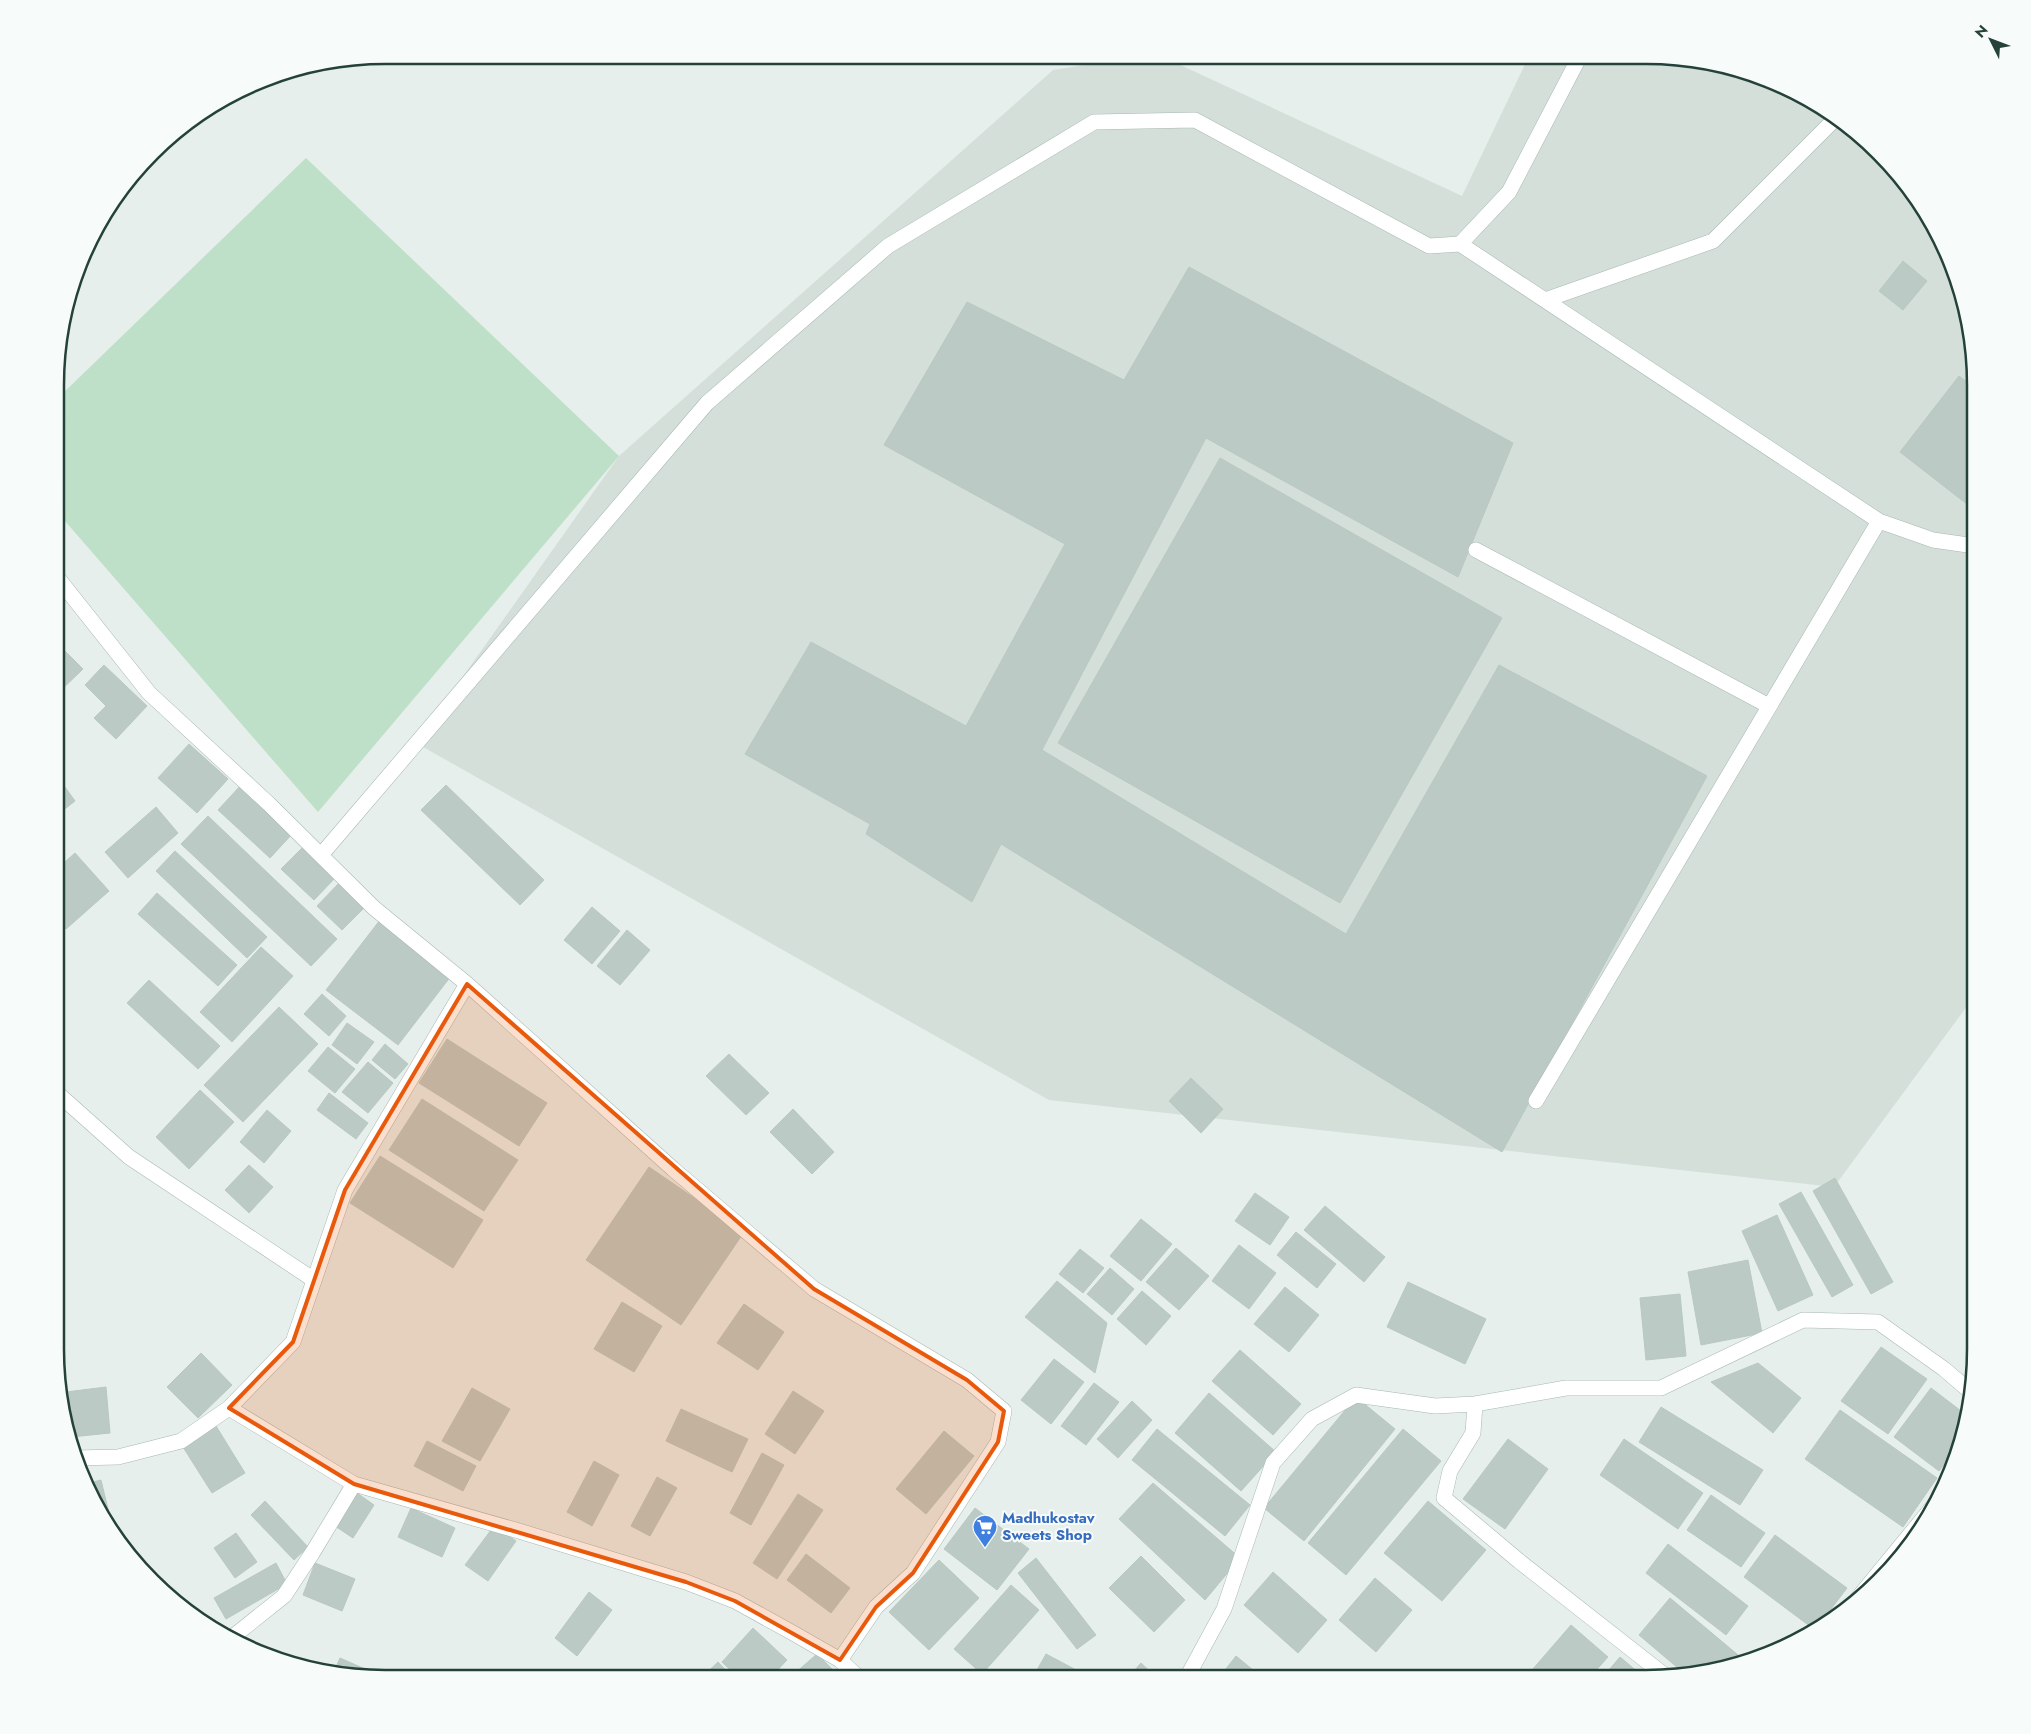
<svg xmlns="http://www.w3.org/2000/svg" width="2031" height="1734" font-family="Jost,sans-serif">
<rect width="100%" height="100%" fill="#e6efeb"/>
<!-- built -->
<path fill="#d4dfda" d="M1148,55H1159L1462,196L1529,56H1667L1773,80L1830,111L1880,152L1942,239L1965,299L1975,363L1976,994L1834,1187L1049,1100L416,743L619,456L1053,70Z"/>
<!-- green -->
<path fill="#bfe0c8" d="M306,158L619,456L318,812L58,513V398Z"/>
<!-- building -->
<path fill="#bbcac4" stroke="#b8c9c2" d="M1903,261L1927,281L1903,310L1879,291Z
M1189,267L1513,443L1458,577L1206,438L1042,750L1346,934L1499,665L1707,776L1502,1152L1001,844L972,902L866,834L870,824L745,754L811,642L966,726L1065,544L884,445L967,302L1124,380Z
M1959,376L1975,388V504L1972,508L1900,452Z
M1220,458L1502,618L1340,903L1058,743Z
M57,643L83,669L57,694Z
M104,665L147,706L116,739L94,718L106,706L85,685Z
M189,744L228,779L197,813L158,778Z
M57,776L75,801L57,815Z
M242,784L294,832L270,858L218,810Z
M446,785L544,880L520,905L421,810Z
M156,807L178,833L128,878L105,852Z
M208,816L337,939L311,966L181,844Z
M303,847L335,878L314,900L281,869Z
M175,851L267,937L247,958L156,871Z
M75,853L109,891L66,929L57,918V869Z
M341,881L366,906L342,930L317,906Z
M157,893L237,965L218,986L138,914Z
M592,907L620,931L592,964L564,940Z
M380,920L451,976L398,1045L326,990Z
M627,930L650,950L620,985L597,966Z
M261,947L293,976L232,1042L200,1012Z
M149,980L220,1046L198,1069L127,1003Z
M322,994L346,1016L329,1036L304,1014Z
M279,1007L318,1044L243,1122L204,1085Z
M347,1023L374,1042L357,1064L332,1045Z
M447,1039L547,1103L519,1146L419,1083Z
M385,1044L408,1064L395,1079L372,1060Z
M328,1047L355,1069L335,1093L308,1071Z
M729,1054L769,1093L746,1115L706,1076Z
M368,1062L393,1083L368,1113L342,1092Z
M1191,1078L1223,1109L1201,1133L1169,1101Z
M200,1090L234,1122L189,1169L156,1137Z
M329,1093L368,1123L356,1139L317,1110Z
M422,1099L518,1160L484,1211L389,1150Z
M793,1109L834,1152L812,1174L770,1132Z
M267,1110L291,1131L264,1163L240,1142Z
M380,1156L483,1220L453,1268L350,1203Z
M249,1165L273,1187L249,1213L225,1190Z
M649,1167L744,1232L681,1325L586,1260Z
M1835,1178L1893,1282L1871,1294L1813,1191Z
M1801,1192L1853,1285L1832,1297L1779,1204Z
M1255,1193L1289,1217L1270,1245L1235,1221Z
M1325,1206L1385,1257L1364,1282L1304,1230Z
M1777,1215L1813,1295L1778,1311L1742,1231Z
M1141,1219L1172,1244L1141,1281L1110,1256Z
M1296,1232L1336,1264L1317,1288L1277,1255Z
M1239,1245L1276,1273L1249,1309L1212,1281Z
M1176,1248L1209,1276L1179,1310L1146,1282Z
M1080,1249L1104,1268L1083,1293L1059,1274Z
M1748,1260L1762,1333L1701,1345L1688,1272Z
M1110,1268L1134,1289L1112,1315L1087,1294Z
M1057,1281L1107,1323L1095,1373L1025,1317Z
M1408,1282L1486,1319L1465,1364L1387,1327Z
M1285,1287L1319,1315L1289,1352L1254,1324Z
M1142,1291L1171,1316L1146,1345L1117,1319Z
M1680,1294L1686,1356L1646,1360L1640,1298Z
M622,1302L662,1326L634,1372L594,1349Z
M744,1304L784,1332L758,1370L717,1343Z
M1881,1347L1927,1379L1888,1434L1841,1401Z
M1240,1350L1301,1404L1273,1435L1212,1381Z
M201,1353L232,1385L198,1418L167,1387Z
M1054,1359L1084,1382L1051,1424L1021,1400Z
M1758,1363L1801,1398L1773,1433L1711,1382Z
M1094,1383L1119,1402L1086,1445L1061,1426Z
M106,1387L110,1433L71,1437L66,1392Z
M472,1388L510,1409L480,1461L442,1441Z
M1931,1388L1969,1417L1961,1443L1939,1471L1894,1437Z
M793,1391L824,1411L795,1454L765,1434Z
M1209,1393L1276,1452L1241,1491L1175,1433Z
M1356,1397L1395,1429L1304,1541L1264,1508Z
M1132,1401L1152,1420L1118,1458L1097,1439Z
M1661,1407L1763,1470L1740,1505L1639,1442Z
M681,1409L748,1439L732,1472L666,1441Z
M1840,1410L1937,1478L1903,1527L1805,1459Z
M216,1426L245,1473L212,1493L183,1447Z
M1157,1429L1250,1505L1225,1536L1132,1460Z
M1403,1429L1441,1461L1346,1575L1308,1543Z
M944,1431L974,1456L926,1514L896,1489Z
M1508,1439L1548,1469L1505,1529L1463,1499Z
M1624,1439L1703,1493L1678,1529L1600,1475Z
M427,1441L476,1466L463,1491L414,1466Z
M762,1453L784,1465L751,1525L730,1513Z
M594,1461L619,1475L592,1526L567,1512Z
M657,1477L677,1488L650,1536L631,1526Z
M101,1480L115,1538L85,1484Z
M1153,1483L1240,1558L1205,1600L1119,1519Z
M357,1493L374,1505L353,1538L335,1526Z
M798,1494L823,1510L777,1579L753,1563Z
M1711,1495L1765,1533L1741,1567L1687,1530Z
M265,1501L308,1547L294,1560L251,1515Z
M1428,1501L1486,1550L1442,1601L1384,1553Z
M411,1508L455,1528L442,1557L398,1537Z
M975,1508L1029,1549L997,1590L944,1549Z
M494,1526L516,1541L488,1581L465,1565Z
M236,1533L257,1562L235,1578L214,1548Z
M1775,1535L1847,1588L1815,1630L1744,1577Z
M1668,1544L1748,1606L1726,1635L1646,1573Z
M806,1554L850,1588L831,1613L787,1580Z
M1141,1556L1185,1600L1154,1632L1109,1588Z
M1036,1558L1096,1635L1077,1649L1018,1573Z
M939,1560L979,1598L929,1650L889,1612Z
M276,1563L287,1584L226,1619L214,1598Z
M315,1563L355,1579L342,1611L303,1595Z
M1273,1572L1327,1620L1298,1653L1244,1605Z
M1375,1578L1412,1610L1376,1652L1339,1620Z
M1011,1585L1039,1610L982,1674L954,1649Z
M589,1592L612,1610L577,1656L555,1638Z
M1670,1598L1744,1660L1685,1674L1639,1635Z
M1571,1625L1608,1657L1589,1678H1528L1526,1677Z
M753,1628L787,1660L769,1679H740L722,1662Z
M817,1654L842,1679H798L794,1674Z
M1046,1654L1078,1671L1074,1679H1032Z
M1236,1656L1264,1679H1218Z
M1620,1657L1645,1678H1602Z
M340,1658L383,1677L382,1679L333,1674Z
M718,1662L734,1679H700Z
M1141,1663L1158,1679H1127Z
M527,1671L538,1679H521Z"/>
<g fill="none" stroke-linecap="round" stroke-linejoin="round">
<defs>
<path id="minor" d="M1460,244L1879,521L1933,540L1975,546
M1545,300L1713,241L1837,117
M1476,550L1769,706
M57,577L149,693L269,804L374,908L467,984L673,1169L814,1289L967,1380L1004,1411L998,1442L913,1573L876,1607L840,1660L860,1679
M321,855L707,403L888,246L1094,122L1195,120L1429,246L1460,244L1509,192L1580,56
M56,1092L129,1157L314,1280
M1536,1101L1879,521
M1475,1404L1473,1433L1450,1471L1444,1498L1519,1561L1668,1678
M229,1408L354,1484L313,1552L284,1596L230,1639
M76,1458L118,1457L181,1441L229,1408L293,1342L345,1190L467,984
M354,1484L519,1531L686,1582L735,1601L793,1633L840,1660
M1853,1604L1935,1504
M1186,1679L1224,1609L1273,1463L1312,1419L1356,1395L1435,1406L1475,1404L1566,1388H1661L1803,1320L1878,1322L1944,1369L1972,1393"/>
</defs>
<!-- minor casing -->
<use href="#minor" stroke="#a8b8b2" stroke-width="16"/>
<!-- minor -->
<use href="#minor" stroke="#fff" stroke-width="15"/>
</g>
<!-- marked area -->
<path fill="#e8590c" fill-opacity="0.2" stroke="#e8590c" stroke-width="4" stroke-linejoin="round" d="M467,984L814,1289L967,1380L1004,1411L998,1442L913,1573L876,1607L840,1660L735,1601L686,1582L354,1484L229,1408L293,1342L345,1190Z"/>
<!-- icons -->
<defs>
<symbol id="supermarket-pin" viewBox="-11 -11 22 30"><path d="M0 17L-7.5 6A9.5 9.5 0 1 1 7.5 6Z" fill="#3f7fe0" stroke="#f7fbf9"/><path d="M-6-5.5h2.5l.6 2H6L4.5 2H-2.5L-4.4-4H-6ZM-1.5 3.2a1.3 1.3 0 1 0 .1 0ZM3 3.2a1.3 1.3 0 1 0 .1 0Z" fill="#fff"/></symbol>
</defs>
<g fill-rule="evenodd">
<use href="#supermarket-pin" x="971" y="1513" width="28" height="38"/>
</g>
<g text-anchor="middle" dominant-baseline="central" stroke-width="4" stroke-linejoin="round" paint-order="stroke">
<!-- shop labels -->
<g font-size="15" font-weight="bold" fill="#366cbe" stroke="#f7fbf9" text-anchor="start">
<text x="1002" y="1518">Madhukostav<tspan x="1002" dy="17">Sweets Shop</tspan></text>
</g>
</g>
<!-- crop -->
<path d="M0 0H2031V1734H0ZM385 64H1646A321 321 0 0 1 1967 385V1349A321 321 0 0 1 1646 1670H385A321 321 0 0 1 64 1349V385A321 321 0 0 1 385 64Z" fill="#f7fbf9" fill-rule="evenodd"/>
<path fill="none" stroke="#24423a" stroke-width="2.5" d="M385 64H1646A321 321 0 0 1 1967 385V1349A321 321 0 0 1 1646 1670H385A321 321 0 0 1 64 1349V385A321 321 0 0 1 385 64Z"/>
<!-- north arrow -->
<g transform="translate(1991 40) rotate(312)" stroke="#f7fbf9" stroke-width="4" paint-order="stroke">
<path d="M0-4L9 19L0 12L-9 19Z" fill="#24423a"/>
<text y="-8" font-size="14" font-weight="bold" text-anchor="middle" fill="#24423a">N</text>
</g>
</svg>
